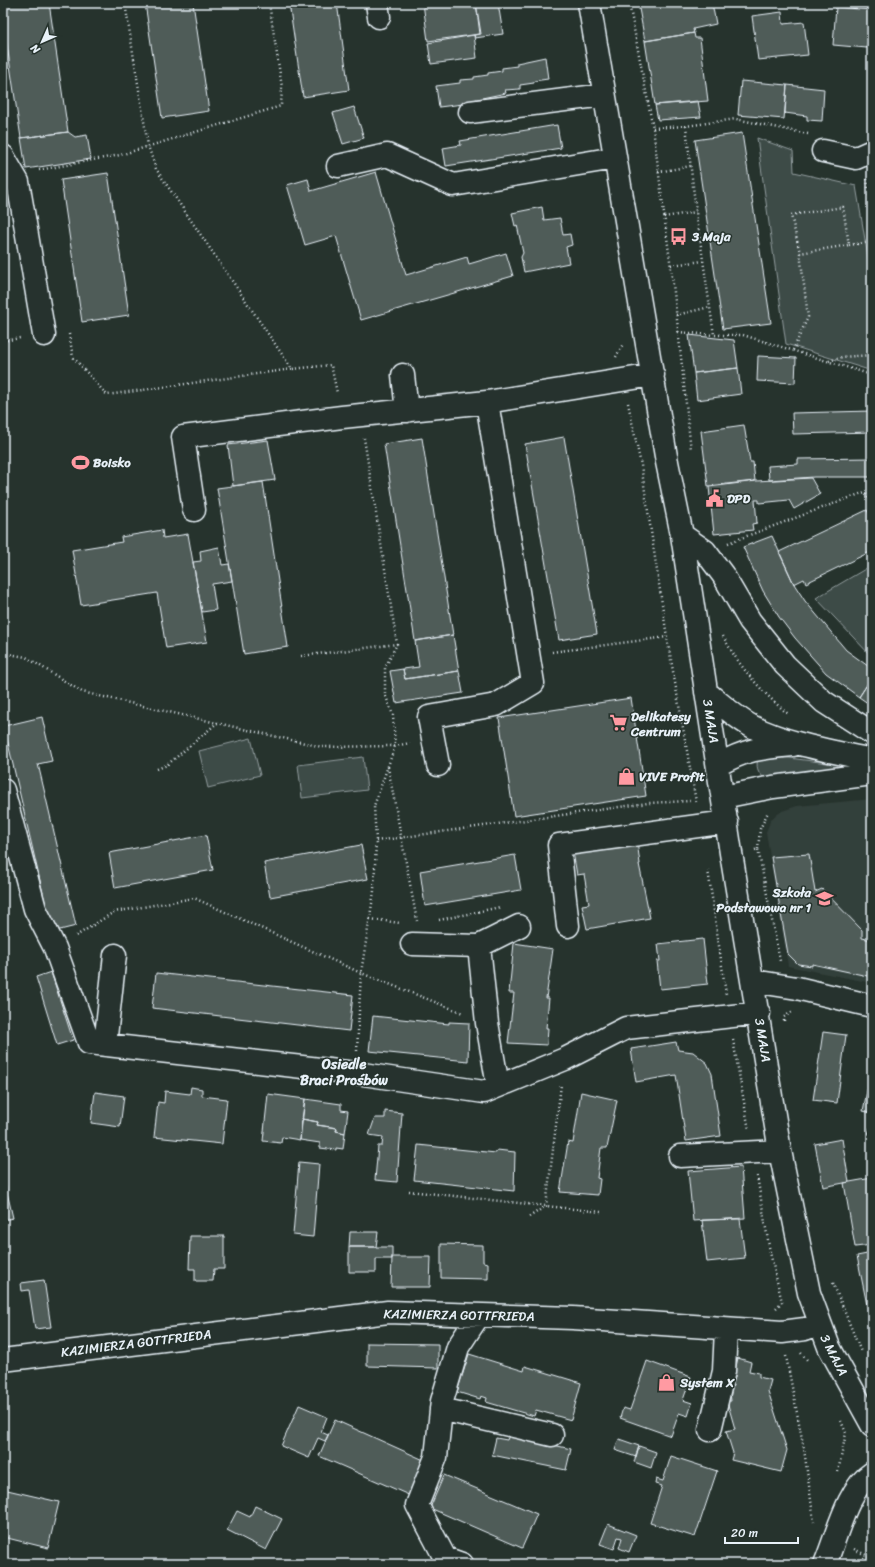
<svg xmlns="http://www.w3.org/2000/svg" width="875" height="1567" font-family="Sriracha,sans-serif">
<rect width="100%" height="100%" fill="#26332d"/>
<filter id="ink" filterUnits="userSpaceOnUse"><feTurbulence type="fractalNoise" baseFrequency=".025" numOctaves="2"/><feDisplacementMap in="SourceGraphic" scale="8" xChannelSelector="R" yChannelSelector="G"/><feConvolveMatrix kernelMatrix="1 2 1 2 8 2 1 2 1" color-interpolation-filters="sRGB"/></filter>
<g filter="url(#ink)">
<!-- built -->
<path fill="#333f3a" d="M872,799V983L788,966L766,832L771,819L782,811L797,806Z"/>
<!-- green -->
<path fill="#3e4b47" stroke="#939ea0" d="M757,138L793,151L794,172L856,186L872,281V371L786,344Z
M872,565V657L816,598Z
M251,738L260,775L208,788L199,751Z
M767,755L842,765V768L764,778C757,771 756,767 758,758Z
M363,757L367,790L302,798L298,765Z"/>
<!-- building -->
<path fill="#505c59" stroke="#e8f1f8" d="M3,3H49L68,132L21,138L3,19Z
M145,3H193L209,111L162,118Z
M289,3H337L349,90L303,97Z
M423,3H476L480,34L428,41Z
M476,3H498L503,34L475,38L474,35L481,34Z
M638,3H691L692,7L712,3L716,24L693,29L694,33L645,41Z
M836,7L870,10L867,48L833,45Z
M782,12L783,24L804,22L808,55L758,60L752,16Z
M694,33L695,38H700L708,101L655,105L645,41Z
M474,35L477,58L431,64L428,43Z
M545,57L548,79L534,81V83L520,85V89L505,90L506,93L463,102V104L439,107L436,86L460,83V80L474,79V77L488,75V73L502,71V68L517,66V63Z
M741,81L787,85L784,119L738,115Z
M787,85L824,89L822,121L807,120V116L785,113Z
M698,101L701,117L658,120L655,105Z
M354,107L364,138L343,144L333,113Z
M557,125L561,148L446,166L443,148L461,145L460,141Z
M68,132L75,137L87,135L91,159L26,169L21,138Z
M742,133L771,323L723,329L695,140Z
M376,172L406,275L467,257L469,264L506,253L513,276L361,320L336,236L305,245L287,185L308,179L311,191Z
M108,173L129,315L82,322L61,180Z
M542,207L544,220L560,218L563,235L570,234L572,245L566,247L569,263L524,272L521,257L523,253L517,225L515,226L512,213Z
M689,335L734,340L738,368L694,373Z
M758,356L796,358L795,383L757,381Z
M738,368L741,394L697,400L694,373Z
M872,411V432L793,434L792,413Z
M744,425L750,462H753L755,481L708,486L701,431Z
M564,437L597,634L559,640L525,444Z
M422,438L453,635L415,641L384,444Z
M268,440L275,480L233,486L228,445Z
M872,458V477H814L769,480L768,466L798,464V459Z
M811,478L820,494L794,509L789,500L759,503V500H755L757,523L752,524L753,530L714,534L709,487L756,481Z
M263,482L288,647L244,654L217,488Z
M867,510L872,519V551L806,583L804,579L794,584L779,552Z
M162,530L163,538L188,534L207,642L166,648L157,593L81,605L72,550L122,542L121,537Z
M772,536L794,584L805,601L846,650L872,669V677L859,697L826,673L795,638L779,617L763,591L743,547Z
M219,547L222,565L229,564L232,581L212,584L216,610L202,612L193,562L201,561L200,551Z
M453,635L459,671L405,679L403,669L419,667L415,641Z
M403,669L405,679L459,671L463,693L396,703L390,671Z
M872,677V706L859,697Z
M631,698L646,796L514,816L499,718Z
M42,717L52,761L38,764L76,926L52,932L4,726Z
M206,835L213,870L115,888L109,853Z
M637,841L640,864H639L650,918L587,929L582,905L589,904L584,874L577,875L573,852Z
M361,845L368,879L270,897L264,863Z
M809,854L815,892L822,889L862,930V938L872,940V977L812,964V966L798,964L788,954L771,857Z
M515,855L521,890L425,906L420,871Z
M703,939L708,984L660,989L657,961H660L658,944Z
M514,943L553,949L546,998H549L546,1028H548L547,1045L508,1043L514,993H509Z
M51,972L73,1040L57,1045L36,977Z
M156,973L353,995L349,1031L152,1008Z
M373,1016L449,1024V1022L469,1023L468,1061L369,1051Z
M823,1032L846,1035L837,1103L813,1100Z
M676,1042L678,1050L693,1052L707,1063L712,1074L721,1136L686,1141L676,1075L636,1082L631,1049Z
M872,1066V1113L863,1111Z
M191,1087L202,1089V1096L227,1099L222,1144L154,1137L158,1102L164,1103L165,1091L190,1094Z
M95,1092L124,1096L120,1127L91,1123Z
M581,1092L617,1100L607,1148H601L597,1178L600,1179L598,1195L560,1192L568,1142L573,1143Z
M268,1094L305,1099L300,1140L282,1137L281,1143L263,1141Z
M305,1099L341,1104V1110L348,1111L345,1133L336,1131L337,1128L317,1125L318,1122L302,1119Z
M385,1111L402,1113L397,1182L375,1180L378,1146H382L383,1137L369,1135L375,1118H385Z
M302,1119L318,1122L317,1125L337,1128L336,1131L345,1133L343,1149L336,1148V1150L320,1148V1143L300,1140Z
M871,1125H872V1134H868Z
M842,1139L849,1182L823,1187L815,1144Z
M418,1145L496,1153L497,1150L515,1152L514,1191L414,1180Z
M299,1162L319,1164L313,1237L293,1235Z
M741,1167L745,1218L693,1221L688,1171Z
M3,1175L13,1218L3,1220Z
M872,1178V1245L855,1247L844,1183Z
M740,1219L745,1258L707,1262L702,1220Z
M350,1232H378L376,1247H349Z
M190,1236H224V1269H214L213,1281H195V1269H189Z
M441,1244L483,1245V1262L488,1263V1279L441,1278Z
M349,1247H392V1259H376V1272H349Z
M872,1253V1314L869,1315L857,1256Z
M392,1257H431L430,1287H391Z
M44,1280L51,1327L35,1329L29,1290L22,1291L21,1283Z
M367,1343L438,1344V1368L367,1366Z
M469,1354L524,1371L525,1366L581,1383L571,1420L536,1410L534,1416L486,1402L487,1398L481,1396L480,1399L457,1392Z
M738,1358L751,1362L749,1371L759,1373V1377L771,1380L768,1391L787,1450L781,1472L731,1460L733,1453L726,1431L735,1429L727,1401H731L730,1392Z
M647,1361L691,1377L683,1400L692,1403L688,1416L679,1413L671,1436L620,1418L623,1408L630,1410Z
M299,1405L327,1417L321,1432L328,1435L325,1441L318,1438L309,1458L281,1446Z
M335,1420L426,1461L411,1496L319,1456Z
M509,1435L571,1449L566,1470L492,1455L496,1438L507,1440Z
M619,1439L639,1446L636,1457L615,1450Z
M639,1446L656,1452L651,1468L634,1462Z
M671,1456L717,1471L695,1537L650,1523L662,1486L655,1484L656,1479L663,1481Z
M444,1475L537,1514L522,1548L430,1508Z
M3,1489L59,1502L48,1548L3,1537Z
M255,1506L282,1519L266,1550L227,1530L237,1511L250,1517Z
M608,1524L636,1535L629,1552L619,1548L622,1538L618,1537L614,1549L600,1544Z"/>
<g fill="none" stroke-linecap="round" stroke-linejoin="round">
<defs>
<path id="minor" d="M377,3L379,17
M589,3L667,462L682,535L731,853L780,1151L809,1293L829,1347L872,1425
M470,112L604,95
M823,151L856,158L872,151
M3,156L18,182L44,335
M338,166L387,155L453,185L615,158
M403,375L407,411
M194,510L183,437L342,417L487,402L653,375
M682,535L705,551L723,575L750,621L785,665L824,702L872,733
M706,692C721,704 736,718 753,727C790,745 832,751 872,760
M438,765L429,717L496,705L533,683L487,402
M718,765C746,749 761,748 793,745
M3,790L35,909L55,948L89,1043L356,1073L484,1092L565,1059L626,1028L759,1013
M723,797L773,787L872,774
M568,926L559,845L727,822
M412,944L479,946L487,1023L498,1086
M479,946L519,926
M753,981L797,988L872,1006
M105,1045L115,955
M680,1156L780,1151
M3,1360L388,1312L573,1318L782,1332L805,1329L819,1324
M441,1409L552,1435
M710,1430L724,1371L726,1329
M445,1558L417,1505L436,1457L442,1401L458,1347L479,1315
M442,1564L445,1558L462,1564
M825,1564C837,1536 847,1489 872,1473"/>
</defs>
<!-- minor casing -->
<use href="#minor" stroke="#e8f1f8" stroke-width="25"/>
<!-- path -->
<path stroke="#e8f1f8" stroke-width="2.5" stroke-dasharray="1 3" stroke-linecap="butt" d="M125,3L148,146L156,169L292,369L331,365L337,393
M629,3L653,128L674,292L691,450
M3,124L4,133
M653,128L686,126
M808,134L736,119L686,126L696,212L714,335H743L872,375
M39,170L120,155L281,106L282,87L269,3
M658,172L691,166
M867,179L872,216
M664,217L696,212
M849,245L872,242
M671,265L703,261
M676,315L710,307
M678,332L714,335
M69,334L73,357L107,395L292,369
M3,341L20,338
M793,350L808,317L800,253L791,215L843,207L849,245L800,253
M616,357L623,344
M829,361L842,357L872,355
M628,403L641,465L667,637L696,802
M728,543L865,492L872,505
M723,636C739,667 761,691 788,714
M552,652L667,637
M3,653L26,657L82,692L217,723
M301,656L397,644
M871,665L872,664
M388,767L417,921
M157,769L167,765L217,723L322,747L395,746L410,743
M376,841L648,803L690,801
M758,849L760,829L768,812
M755,850L758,849L780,961
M708,870L726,994
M370,919L400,923
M439,920L500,907V909
M76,936L114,912L194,898L361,973L463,1013
M784,1021V1017L792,1012
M733,1040L749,1130
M357,1051L361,973L374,891L376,841L374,806L395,746L393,715L385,694V668L397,644L364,438
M757,1176L770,1252L782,1302L776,1308
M409,1191L601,1212
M529,1217L546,1206L561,1085
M833,1283L861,1352
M801,1353L808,1361
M786,1356L804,1449L814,1522
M838,1472L846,1433L841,1421
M854,1549L872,1558
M858,1564L866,1556"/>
<!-- minor -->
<use href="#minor" stroke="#26332d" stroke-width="22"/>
</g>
</g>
<!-- icons -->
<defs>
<symbol id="bus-bare" viewBox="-9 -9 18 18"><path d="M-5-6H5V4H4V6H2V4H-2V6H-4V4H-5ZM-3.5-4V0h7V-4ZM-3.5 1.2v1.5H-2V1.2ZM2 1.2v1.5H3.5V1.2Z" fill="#ff9aa2" stroke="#26332d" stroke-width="2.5" paint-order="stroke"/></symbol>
<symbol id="stadium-bare" viewBox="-9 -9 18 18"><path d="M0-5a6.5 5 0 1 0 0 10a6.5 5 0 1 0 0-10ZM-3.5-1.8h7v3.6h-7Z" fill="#ff9aa2" stroke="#26332d" stroke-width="2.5" paint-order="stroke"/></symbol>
<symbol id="civic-bare" viewBox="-9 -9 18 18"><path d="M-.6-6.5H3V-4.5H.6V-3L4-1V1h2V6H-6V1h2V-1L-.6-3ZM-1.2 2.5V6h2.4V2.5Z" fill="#ff9aa2" stroke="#26332d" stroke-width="2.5" paint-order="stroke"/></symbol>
<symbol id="supermarket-bare" viewBox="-9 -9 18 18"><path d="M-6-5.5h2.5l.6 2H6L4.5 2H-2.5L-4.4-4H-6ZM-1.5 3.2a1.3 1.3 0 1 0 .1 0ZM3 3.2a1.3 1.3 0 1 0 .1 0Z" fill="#ff9aa2" stroke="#26332d" stroke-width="2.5" paint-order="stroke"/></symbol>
<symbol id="shop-bare" viewBox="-9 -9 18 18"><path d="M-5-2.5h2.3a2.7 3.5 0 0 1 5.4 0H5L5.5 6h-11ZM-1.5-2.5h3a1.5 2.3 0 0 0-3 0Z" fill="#ff9aa2" stroke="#26332d" stroke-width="2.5" paint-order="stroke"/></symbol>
<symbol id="school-bare" viewBox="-9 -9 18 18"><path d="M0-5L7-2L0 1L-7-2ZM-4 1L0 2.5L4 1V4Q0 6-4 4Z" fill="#ff9aa2" stroke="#26332d" stroke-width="2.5" paint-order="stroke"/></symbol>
</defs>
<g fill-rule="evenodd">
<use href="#bus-bare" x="666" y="224" width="25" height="25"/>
<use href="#stadium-bare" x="68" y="450" width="25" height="25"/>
<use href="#civic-bare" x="702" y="486" width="25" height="25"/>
<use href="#supermarket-bare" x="606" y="710" width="25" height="25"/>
<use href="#shop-bare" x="614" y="764" width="25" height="25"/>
<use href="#school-bare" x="812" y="886" width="25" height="25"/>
<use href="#shop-bare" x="654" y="1370" width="25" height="25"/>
</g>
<g text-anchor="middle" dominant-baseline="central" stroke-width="3" stroke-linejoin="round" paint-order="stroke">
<!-- poi labels -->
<g font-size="13" font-weight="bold" fill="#e8f1f8" stroke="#26332d" text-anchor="start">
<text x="692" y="236">3 Maja</text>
<text x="93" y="462">Boisko</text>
<text x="727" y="498">DPD</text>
<text x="631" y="716">Delikatesy<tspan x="631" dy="15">Centrum</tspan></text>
<text x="639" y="776">VIVE Profit</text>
<text x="811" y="892" text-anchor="end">Szkoła<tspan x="811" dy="15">Podstawowa nr 1</tspan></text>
<text x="680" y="1382">System X</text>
</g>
<!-- street labels -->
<g font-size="13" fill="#e8f1f8" stroke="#26332d">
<text transform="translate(711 721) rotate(81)">3 MAJA</text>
<text transform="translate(763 1040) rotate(81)">3 MAJA</text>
<text transform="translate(459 1315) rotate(1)">KAZIMIERZA GOTTFRIEDA</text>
<text transform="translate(136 1343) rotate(-7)">KAZIMIERZA GOTTFRIEDA</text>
<text transform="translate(834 1355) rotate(63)">3 MAJA</text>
</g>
<!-- neighbourhood labels -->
<g font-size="14" font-weight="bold" fill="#e8f1f8" stroke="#26332d">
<text x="344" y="1064">Osiedle<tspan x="344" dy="16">Braci Prośbów</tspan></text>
</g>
</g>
<!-- margin -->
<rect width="875" height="1567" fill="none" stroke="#26332d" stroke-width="16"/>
<rect x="8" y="8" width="859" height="1551" fill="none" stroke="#e8f1f8" stroke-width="1.5" filter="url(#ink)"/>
<!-- north arrow -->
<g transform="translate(42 42) rotate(225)" stroke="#26332d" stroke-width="3" paint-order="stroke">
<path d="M0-3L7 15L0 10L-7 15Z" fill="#e8f1f8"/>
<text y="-6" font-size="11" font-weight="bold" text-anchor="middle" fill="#e8f1f8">N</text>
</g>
<!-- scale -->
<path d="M725 1537v6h73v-6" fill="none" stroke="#e8f1f8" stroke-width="2"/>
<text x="731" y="1537" font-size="12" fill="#e8f1f8" stroke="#26332d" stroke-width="3" paint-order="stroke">20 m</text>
</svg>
